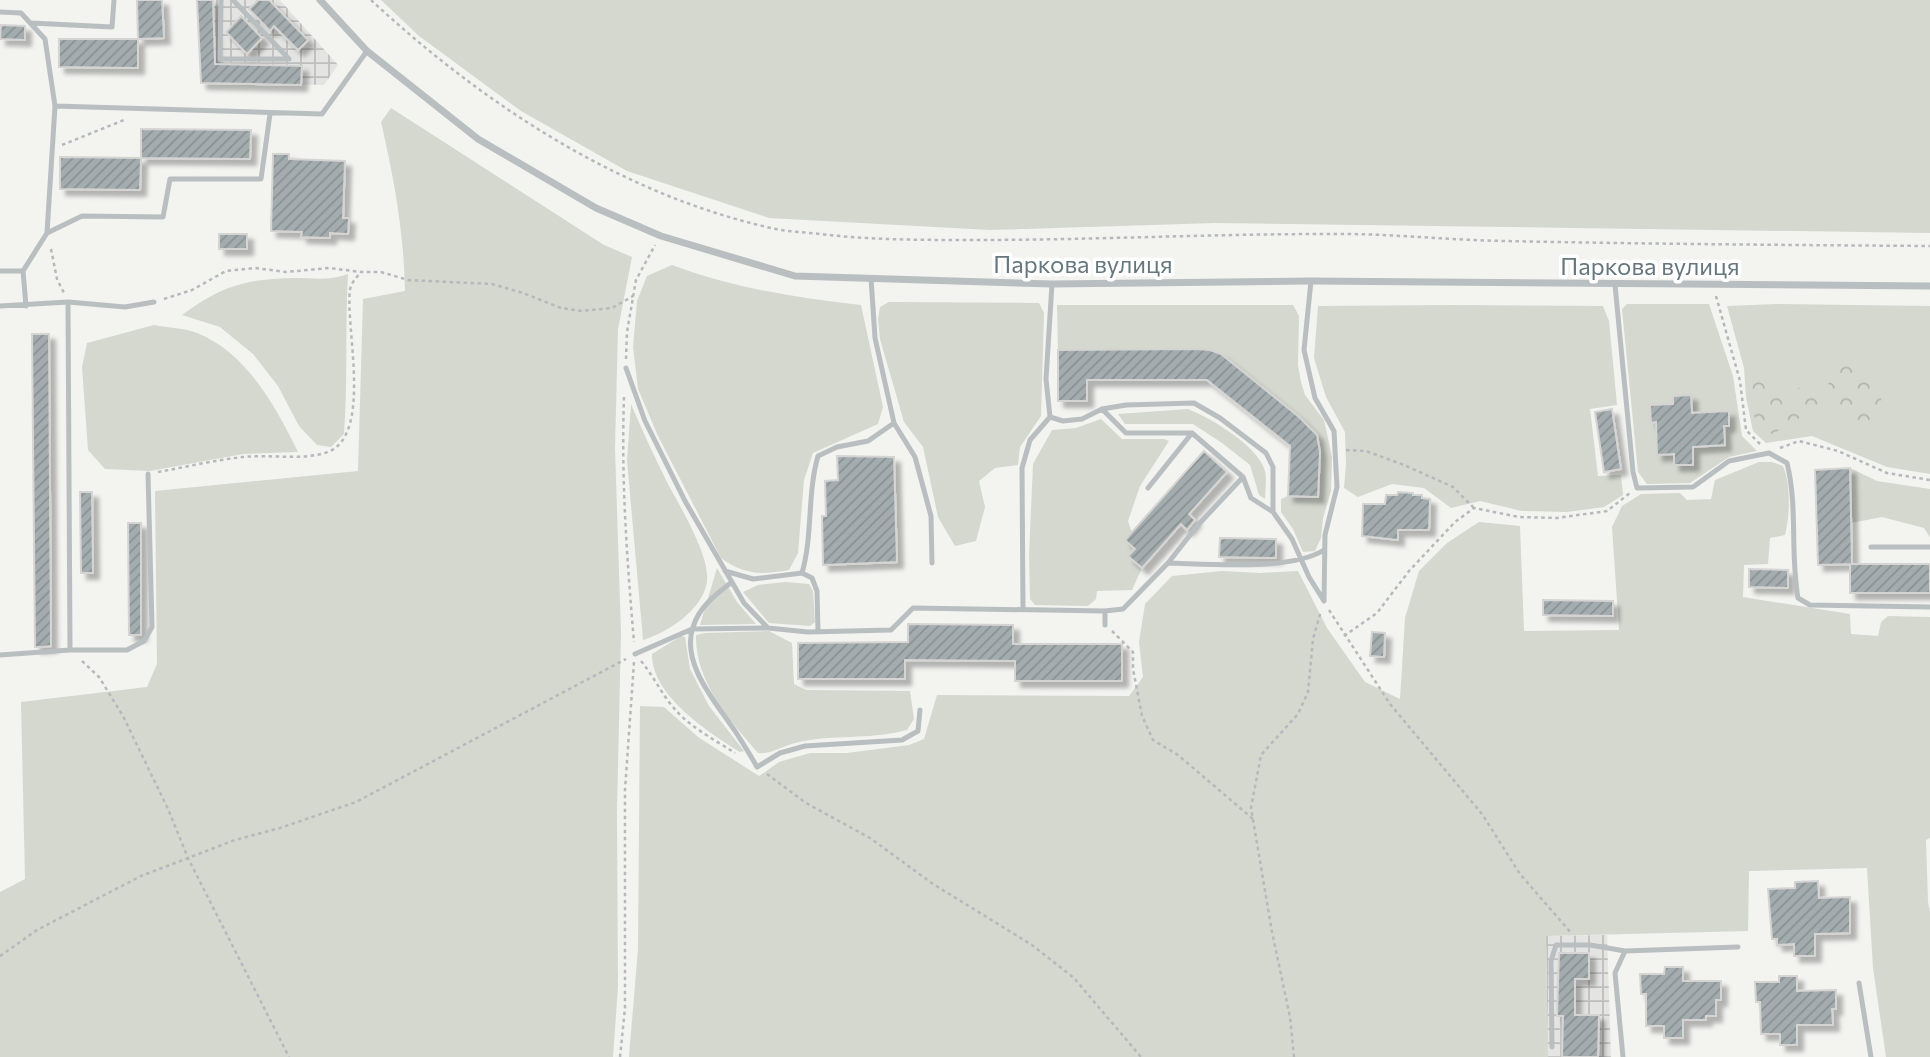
<svg xmlns="http://www.w3.org/2000/svg" width="1930" height="1057" font-family="Commissioner,sans-serif">
<defs>
<pattern id="industrial-grid" width="8" height="8" patternUnits="userSpaceOnUse" patternTransform="scale(1.75)"><rect width="8" height="8" fill="#e4e4e3"/><path d="M0 4h8M4 0v8" fill="none" stroke="#bdbebd"/></pattern>
<pattern id="forest-crowns" width="20" height="18" patternUnits="userSpaceOnUse" patternTransform="scale(1.75)"><rect width="20" height="18" fill="#d4d8cf"/><path d="M2 6a3 3 0 1 1 6 0M12 15a3 3 0 1 1 6 0" fill="none" stroke="#b0b4ad"/></pattern>
<pattern id="building-hatch" width="6" height="6" patternUnits="userSpaceOnUse" patternTransform="scale(1.75)"><rect width="6" height="6" fill="#a3acae"/><path d="M-1 1l2-2M0 6l6-6M5 7l2-2" fill="none" stroke="#899193"/></pattern>
<filter id="shadow"><feDropShadow dx="6" dy="6" stdDeviation="2" flood-color="#0004"/></filter>
</defs>
<rect width="100%" height="100%" fill="#f3f3f0"/>
<!-- industrial -->
<path fill="url(#industrial-grid)" d="M197,0H280L338,65L324,85L201,83Z
M1607,935L1611,1057H1548L1546,936Z"/>
<!-- green -->
<path fill="#d4d8cf" d="M381,0H1930V233L1215,223L990,230L769,218L627,171L521,111L419,36Z
M391,108L604,245L632,257L618,329L615,448L621,633L617,812L618,987L613,1057H0V892L25,879L21,702L147,687L157,664L155,491L358,471L363,299L405,291C404,233 394,178 381,122Z
M672,265C733,288 797,298 861,305L883,407L878,424L813,453L804,480L798,553L789,570C761,575 744,575 721,558L658,436L638,389L633,347L637,301L647,276Z
M348,274C345,327 348,381 344,434L331,447L317,445L299,426L278,386L253,354L220,327L182,315C221,286 245,279 294,278C313,278 330,281 348,274Z
M889,302L1039,303L1044,313L1041,416L1020,447L1018,465L995,468L979,481L985,507L976,541L955,546L938,517L923,447L904,422L880,339L878,319L880,307Z
M1627,304H1709L1733,376L1742,436L1757,451L1729,457L1690,483L1647,484L1638,472L1622,309Z
M1777,304L1930,306V474L1887,467L1812,436L1766,443L1753,431L1746,397L1744,368L1727,306Z
M1057,305H1293L1299,316L1298,365L1301,382L1305,395L1324,420L1332,457L1331,491L1323,518L1321,538L1315,551L1303,552L1293,529L1281,512V499L1288,496L1318,497C1319,473 1325,444 1309,426L1221,354L1197,349L1058,350Z
M1453,305L1603,306L1609,321L1617,405L1590,409L1598,476L1621,475L1623,495L1604,507L1567,512L1522,511L1480,501L1451,508L1424,488L1392,484L1358,497L1344,488L1346,464L1345,432L1326,397L1314,358L1318,306Z
M154,325C168,328 185,328 197,333C246,352 276,407 298,452L243,454L150,471L105,469L88,450L82,367L87,343Z
M631,404C642,430 654,456 667,482C679,505 710,555 707,581C704,609 667,633 643,640L627,460Z
M1188,409C1211,418 1258,446 1265,471C1267,479 1265,491 1265,499L1259,495L1250,465L1222,443L1193,424H1125L1118,414Z
M1101,419L1122,439H1164L1169,441L1140,486L1128,521L1132,533L1126,541L1135,549L1128,556L1142,568L1132,590L1097,591L1096,599L1088,606L1035,605L1030,599L1029,556L1033,464L1052,430L1076,428Z
M1759,462H1772L1783,466C1791,484 1790,516 1785,535L1770,538L1768,564L1744,565L1743,597L1850,614L1851,634L1878,636L1881,622L1888,616L1930,617V838L1926,840L1928,902L1930,912V1057H1886L1873,968L1867,868L1749,871L1748,931L1546,936L1548,1057H629L638,949L640,706L664,707L698,737L759,776L779,762L810,753H847L909,745L924,739L937,695L1129,696L1143,677L1139,642L1145,604L1172,576L1222,571L1260,573L1298,571L1327,628L1365,682L1400,699L1405,618L1419,571L1447,543L1479,522L1520,526L1524,631L1619,630L1612,527L1622,506L1641,494L1680,493L1687,500L1711,499L1715,480Z
M1850,468L1877,481L1930,489V537L1924,528L1882,517L1851,523Z
M717,568L737,602L756,624L700,625Z
M785,582L809,584L813,591L815,622L810,626L769,623L743,592L758,585Z
M769,631L792,643L794,684L806,690L910,691L914,719L907,730C870,740 830,734 795,743C783,746 769,755 758,753C729,719 695,682 696,635L705,633Z
M681,636L685,637L690,669L709,706L744,751L740,752C709,733 651,695 652,654Z"/>
<!-- forest -->
<path fill="url(#forest-crowns)" d="M1858,364C1871,379 1885,393 1882,412L1872,414L1874,428L1872,437L1857,436L1850,412L1839,407L1824,414L1811,411L1773,434L1760,431C1752,414 1747,393 1755,375L1783,393L1808,385L1815,393L1826,388L1837,368Z"/>
<!-- building -->
<path fill="url(#building-hatch)" stroke="#d5d4d3" stroke-width="2" filter="url(#shadow)" d="M137,0H162L164,38L138,39Z
M197,0H213L215,64L302,66L301,85L201,83Z
M258,0H269L308,40L298,50L274,26L270,31L249,9Z
M241,16L262,38L247,54L226,32Z
M1,25L25,26V40L0,39Z
M59,39H138V68L59,67Z
M141,129L251,130L250,159L141,158Z
M273,154H289V159L345,161L343,218H349L348,234L330,233V238L301,237L302,232L271,231Z
M60,157L141,158L140,190L60,189Z
M219,234H247V249H219Z
M32,334H49L51,646L42,647H35Z
M1058,350L1197,349L1210,350L1221,354L1299,417L1317,435L1320,452L1318,497L1288,496L1290,446L1207,380H1087V401H1058Z
M1691,395L1692,413L1729,411V426H1724L1725,445L1693,447V465H1674V454L1657,455L1656,422L1651,423L1650,405L1673,404V396Z
M1612,409L1621,469L1604,472L1595,412Z
M1204,451L1227,472L1189,514L1195,520L1187,530L1181,524L1142,568L1128,556L1135,549L1125,540Z
M837,456L894,457L897,562L823,565L822,516H826L825,481L838,480Z
M1850,468L1852,564H1930V593H1850V564L1818,565L1815,470Z
M80,492H92L93,573H81Z
M1398,492L1413,493V495H1422V498L1430,499L1429,530H1398V540L1362,536L1363,504H1385L1386,495H1397Z
M128,523H141V635H129Z
M1220,538L1276,539V558L1219,557Z
M1749,569L1788,570V588L1749,587Z
M1543,600L1613,601V616L1543,615Z
M908,624L1013,625V644H1122V681H1015V661L905,660V679H798V643L908,642Z
M1372,632L1385,633L1384,657L1370,656Z
M1818,881L1819,898L1850,897V933L1815,934V956H1794V944L1777,945V939H1772L1768,889L1795,888V882Z
M1559,953H1589V979H1575V1015H1599L1598,1057H1562L1563,1016H1557Z
M1665,967H1683V981H1721V1000H1716V1016H1706V1020H1683V1038H1664V1026H1646V994H1641L1640,974H1664Z
M1779,976H1797V991L1836,990V1009H1832L1833,1025H1797V1045H1780V1034H1761L1760,1002H1756L1755,982H1779Z"/>
<g fill="none" stroke-linecap="round" stroke-linejoin="round">
<!-- path -->
<path stroke="#b5b9ba" stroke-width="2.5" stroke-dasharray="3.5 3.5" stroke-linecap="butt" d="M371,0C483,104 620,194 771,228C787,232 804,232 820,234C871,240 922,240 974,240C1092,240 1209,234 1326,234C1385,233 1445,240 1505,241C1647,244 1788,245 1930,246
M62,145L124,120
M51,249L57,279L64,293
M1716,296L1740,381L1746,430L1760,444
M164,299L192,290L226,271L255,268L286,272L329,268L361,272H381L408,280L492,284L523,293L561,308L581,311L612,308L633,296
M626,359L627,332L636,280L655,245
M624,397C621,479 627,560 634,642
M1780,448L1799,441L1838,451L1887,473L1930,480
M1346,450L1366,451L1404,465L1453,487L1474,508
M158,472C186,467 215,460 243,457C270,454 302,461 328,452C373,434 345,327 350,290C351,283 356,278 361,272
M1329,610L1390,704L1482,814L1520,874L1572,934
M1112,631L1133,652V669L1142,716L1153,740L1178,755L1253,819
M1344,636L1377,613L1409,571L1455,522L1474,508L1519,517L1557,518L1607,511L1630,493
M82,661L99,677L123,716L168,809L188,858L289,1057
M641,661C653,675 661,693 673,707C688,726 715,740 735,753
M767,774L806,803L870,838L933,884L1032,945L1074,978L1141,1057
M0,956L37,930L141,876L235,840L280,828L356,802L626,659
M620,1057L625,1008V790L634,662
M1294,1057L1290,1017L1272,932L1251,808L1261,755L1298,714L1308,692L1313,639L1321,611"/>
<!-- service -->
<path stroke="#b9bec0" stroke-width="5" d="M221,0L220,59H289L233,0
M0,12L21,13L45,39L55,106
M31,23L112,27L114,0
M47,233L82,216L163,217L170,179H261L270,114
M0,271H23
M871,278L875,338L894,423L915,457L931,516L932,563
M1311,281L1304,350L1315,398L1334,431L1337,487L1325,535L1324,601
M1052,284L1046,379L1050,417L1063,421L1082,419L1102,409L1126,405L1194,403L1220,418L1266,453L1273,467V512L1292,539L1309,577L1324,601
M1615,285L1633,472L1637,488L1693,487L1729,461L1769,453L1787,463C1798,507 1790,553 1798,598L1810,605L1930,607
M68,302L70,650
M0,306L68,302L125,307L154,302
M26,306L23,271L47,233L55,106L322,114L367,51
M626,368L645,421L685,501L744,603L768,628L808,632L891,630L913,608L1105,611V625
M1102,409L1126,433H1192L1243,477L1251,498L1273,512
M1148,488L1192,433
M1871,547H1930
M1168,563C1209,564 1291,571 1324,550
M725,571L753,579L802,573C813,535 807,494 818,456L837,447L868,441L894,423
M802,573L812,578L817,591L818,632
M732,582C716,594 699,607 693,627C680,665 719,706 737,734C744,745 751,756 757,767L780,753L805,746L902,740L918,731L920,710
M1023,608L1022,468L1030,440L1050,417
M1105,611L1123,609L1168,563L1198,525L1243,477
M635,654L692,629L768,628
M0,655L70,650H127L144,641L152,627L148,474
M1859,983L1871,1057
M1552,1047L1551,961L1556,945H1590L1625,951
M1623,1057L1615,973L1625,951L1738,947"/>
<!-- minor -->
<path stroke="#b9bec0" stroke-width="7" d="M320,0L367,51L478,139L596,208L661,236L795,276L1052,284L1311,281L1930,286"/>
</g>
<g text-anchor="middle" dominant-baseline="central" stroke-width="7" stroke-linejoin="round" paint-order="stroke">
<!-- street labels -->
<g font-size="24" fill="#66787d" stroke="#fff">
<text x="1083" y="263">Паркова вулиця</text>
<text x="1650" y="265">Паркова вулиця</text>
</g>
</g>
</svg>
